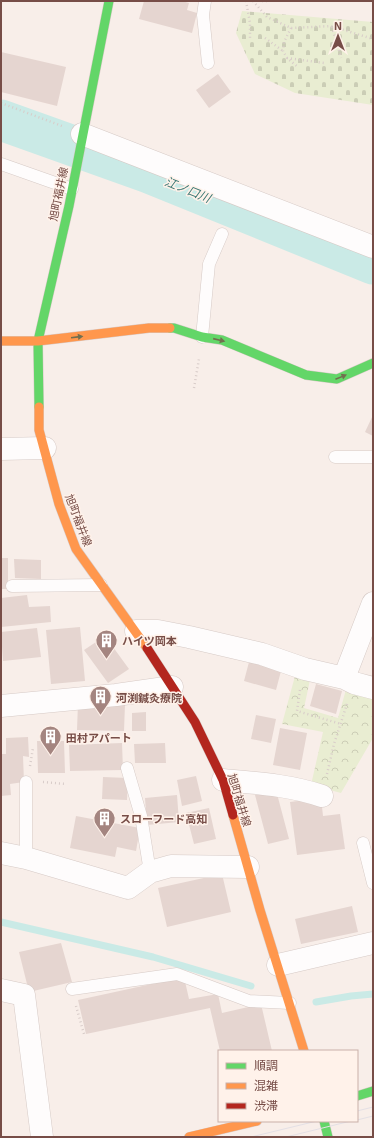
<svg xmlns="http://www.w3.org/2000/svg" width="374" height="1138" font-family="'Exo 2','Noto Sans JP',sans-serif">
<defs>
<pattern id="forest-crowns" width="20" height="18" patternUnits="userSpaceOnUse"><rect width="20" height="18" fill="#e9edd2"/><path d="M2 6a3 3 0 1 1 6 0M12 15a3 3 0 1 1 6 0" fill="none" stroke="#cbcdb6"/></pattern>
<pattern id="cemetery-stones" width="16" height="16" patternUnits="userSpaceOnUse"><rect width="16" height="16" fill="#e9edd2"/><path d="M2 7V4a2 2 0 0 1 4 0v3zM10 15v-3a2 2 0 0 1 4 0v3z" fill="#cbcdb6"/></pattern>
</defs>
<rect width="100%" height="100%" fill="#f8eee9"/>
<!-- forest -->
<path fill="url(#forest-crowns)" d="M295,676L310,680L304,708L338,718L347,686L373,694V738L341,793L311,785L323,732L282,724Z"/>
<!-- cemetery -->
<path fill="url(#cemetery-stones)" d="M242,11L373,22V105L295,93L255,74L236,33Z"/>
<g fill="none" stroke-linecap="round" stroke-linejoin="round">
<!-- stream -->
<path stroke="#caeae6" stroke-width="7" d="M1,922L153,957L251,986
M316,1002L351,996L373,994"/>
<!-- river -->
<path stroke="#caeae6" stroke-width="41" d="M1,120L149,173L373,264"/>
</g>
<!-- building -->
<path fill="#e5d5d0" d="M144,1H182L189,3L187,10L197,13L192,33L139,19Z
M1,52L66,67L57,106L1,92Z
M218,74L231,92L209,108L196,90Z
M373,415V436L365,432Z
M1,558H8V589H1Z
M14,559L41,560V579L15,578Z
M27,595L29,607L50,606L51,622L1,627V598Z
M80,627L85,681L51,684L46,630Z
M37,628L41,657L3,661L1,632Z
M105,636L129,669L108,683L84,650Z
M249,662L281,671L276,690L244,681Z
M316,684L342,691L336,714L310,706Z
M78,703L125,704L124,731L77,730Z
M146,712V731H132V713Z
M256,715L276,719L271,743L251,739Z
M280,728L307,733L300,770L273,765Z
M28,737L29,757L23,756L24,782L10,784L11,795L1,796V754H6V738Z
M37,741H64L65,773H38Z
M122,743L123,770L70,771L69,745Z
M165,743L166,763H135L134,744Z
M196,776L202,801L182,806L177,780Z
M103,777L128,778L127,800L102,799Z
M276,790L289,839L268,844L255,795Z
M177,795L179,822L147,825L145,798Z
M321,798L323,816L340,814L345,849L297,855L290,802Z
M209,808L216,839L194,844L186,813Z
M76,816L140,828L136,851L117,847L115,857L70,848Z
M222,874L231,912L167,927L158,888Z
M352,906L358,932L301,944L295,919Z
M61,943L72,982L29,992L19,952Z
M184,977L189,999L218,994L222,1013L261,1004L272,1051H220L210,1008L86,1034L78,1000Z"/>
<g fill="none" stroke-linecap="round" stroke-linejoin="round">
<defs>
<path id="lane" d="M205,1L203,15L208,63
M1,164L72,189
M202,337L209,264L222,234
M335,457H373
M12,586L101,585
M127,768L141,816L150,872
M26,782V858
M363,843L373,883
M72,989L177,974L249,1001L290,1003"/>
<path id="street" d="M82,134L373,247
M1,449L45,448
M136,631H158L189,637L262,654L305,669L344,678L354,683L373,688
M344,678L373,603
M1,706L116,695L172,687
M223,780C256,783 290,785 322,796
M1,853L26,858L128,888L150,872L171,866L248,867
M278,965L373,943
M1,990L24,995L42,1137"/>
<path id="fast" d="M170,328H174L202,337L222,340L306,375L337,379L373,363
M39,407L38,341L69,206L109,1
M357,1096L373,1091
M324,1121L328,1137"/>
<path id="slow" d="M1,341H38L149,328H170
M39,407V430L59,504L76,549L147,648
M233,815L260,910L304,1051
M189,1137L257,1121"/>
<path id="jam" d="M147,648L195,722L223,780L233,815"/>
</defs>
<!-- lane casing -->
<use href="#lane" stroke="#d6cac6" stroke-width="13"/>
<!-- street casing -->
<use href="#street" stroke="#d6cac6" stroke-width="23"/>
<!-- fast casing -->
<use href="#fast" stroke="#d8cac7" stroke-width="10"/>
<!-- slow casing -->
<use href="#slow" stroke="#d8cac7" stroke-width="10"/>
<!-- jam casing -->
<use href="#jam" stroke="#d8cac7" stroke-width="10"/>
<!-- path -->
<path stroke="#d8ccc9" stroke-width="2.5" stroke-dasharray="1 3" stroke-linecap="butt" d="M246,1L250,23V39
M253,1L267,17L291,28L331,26L373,39
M262,1H267
M332,27L341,58
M291,28L284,42L283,51L287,58L298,67
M265,38L283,51
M287,58L324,63
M1,103L62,126
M194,388L199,359
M300,690L297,711L341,724
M30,766L33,748
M327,774L334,744L347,704
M43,782L66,784
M76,1006L84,1034"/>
<!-- lane -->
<use href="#lane" stroke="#fefcfc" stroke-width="12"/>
<!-- street -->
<use href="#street" stroke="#fefcfc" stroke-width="22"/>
<!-- fast -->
<use href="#fast" stroke="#63d668" stroke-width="9"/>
<!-- slow -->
<use href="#slow" stroke="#ff974d" stroke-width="9"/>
<!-- jam -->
<use href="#jam" stroke="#b3261e" stroke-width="9"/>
<!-- tram -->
<path stroke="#e4e0e5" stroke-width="1" d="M357,1111L373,1107
M357,1120L373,1116
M251,1137L317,1121
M286,1137L351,1121"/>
</g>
<!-- one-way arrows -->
<defs><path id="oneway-solid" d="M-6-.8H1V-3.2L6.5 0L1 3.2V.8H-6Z"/></defs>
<g fill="#726f4f">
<use href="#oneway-solid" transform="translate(77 337) rotate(-7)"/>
<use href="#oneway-solid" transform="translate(219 340) rotate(13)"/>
<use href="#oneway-solid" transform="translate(341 377) rotate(-22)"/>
</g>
<!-- icons -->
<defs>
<symbol id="building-pin" viewBox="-11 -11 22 30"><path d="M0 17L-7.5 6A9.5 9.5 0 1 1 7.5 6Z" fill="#a48580" stroke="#fff2ea"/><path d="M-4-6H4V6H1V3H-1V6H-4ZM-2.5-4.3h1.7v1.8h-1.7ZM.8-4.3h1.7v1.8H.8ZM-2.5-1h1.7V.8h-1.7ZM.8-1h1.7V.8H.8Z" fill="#fff"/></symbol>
</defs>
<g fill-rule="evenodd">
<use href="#building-pin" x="94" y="628" width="25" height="34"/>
<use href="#building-pin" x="88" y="684" width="25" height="34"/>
<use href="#building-pin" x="38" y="724" width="25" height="34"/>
<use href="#building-pin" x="92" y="806" width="25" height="34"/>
</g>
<g text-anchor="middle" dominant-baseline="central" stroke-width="3" stroke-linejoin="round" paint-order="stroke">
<!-- street labels -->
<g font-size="11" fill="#774d47" stroke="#fff2ea">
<text transform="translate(58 194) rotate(-78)">旭町福井線</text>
<text transform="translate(79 520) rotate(69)">旭町福井線</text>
<text transform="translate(240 800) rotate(73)">旭町福井線</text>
</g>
<!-- poi labels -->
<g font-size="11" font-weight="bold" fill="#774d47" stroke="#fff2ea" text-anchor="start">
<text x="122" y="640">ハイツ岡本</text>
<text x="116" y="697">河渕鍼灸療院</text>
<text x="66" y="737">田村アパート</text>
<text x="120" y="818">スローフード高知</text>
</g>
<!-- water labels -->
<g font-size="12" font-style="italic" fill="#377672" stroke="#fff2ea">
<text transform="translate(188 189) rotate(22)">江ノ口川</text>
</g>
</g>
<!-- border -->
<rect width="374" height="1138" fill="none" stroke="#774d47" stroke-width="4"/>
<!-- legend -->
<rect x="218" y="1050" width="140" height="72" fill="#fff2ea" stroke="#c9b0a9"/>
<rect x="226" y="1063" width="20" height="6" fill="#63d668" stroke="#c9b0a9"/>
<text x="254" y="1070" font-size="12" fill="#774d47">順調</text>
<rect x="226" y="1083" width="20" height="6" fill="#ff974d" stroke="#c9b0a9"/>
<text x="254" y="1090" font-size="12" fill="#774d47">混雑</text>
<rect x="226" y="1103" width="20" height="6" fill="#b3261e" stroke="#c9b0a9"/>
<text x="254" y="1110" font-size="12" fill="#774d47">渋滞</text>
<!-- north arrow -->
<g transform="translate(338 36)" stroke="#fff2ea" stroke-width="3" paint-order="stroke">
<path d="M0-3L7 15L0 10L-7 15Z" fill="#774d47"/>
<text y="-6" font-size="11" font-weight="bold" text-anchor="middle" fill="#774d47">N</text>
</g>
</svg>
